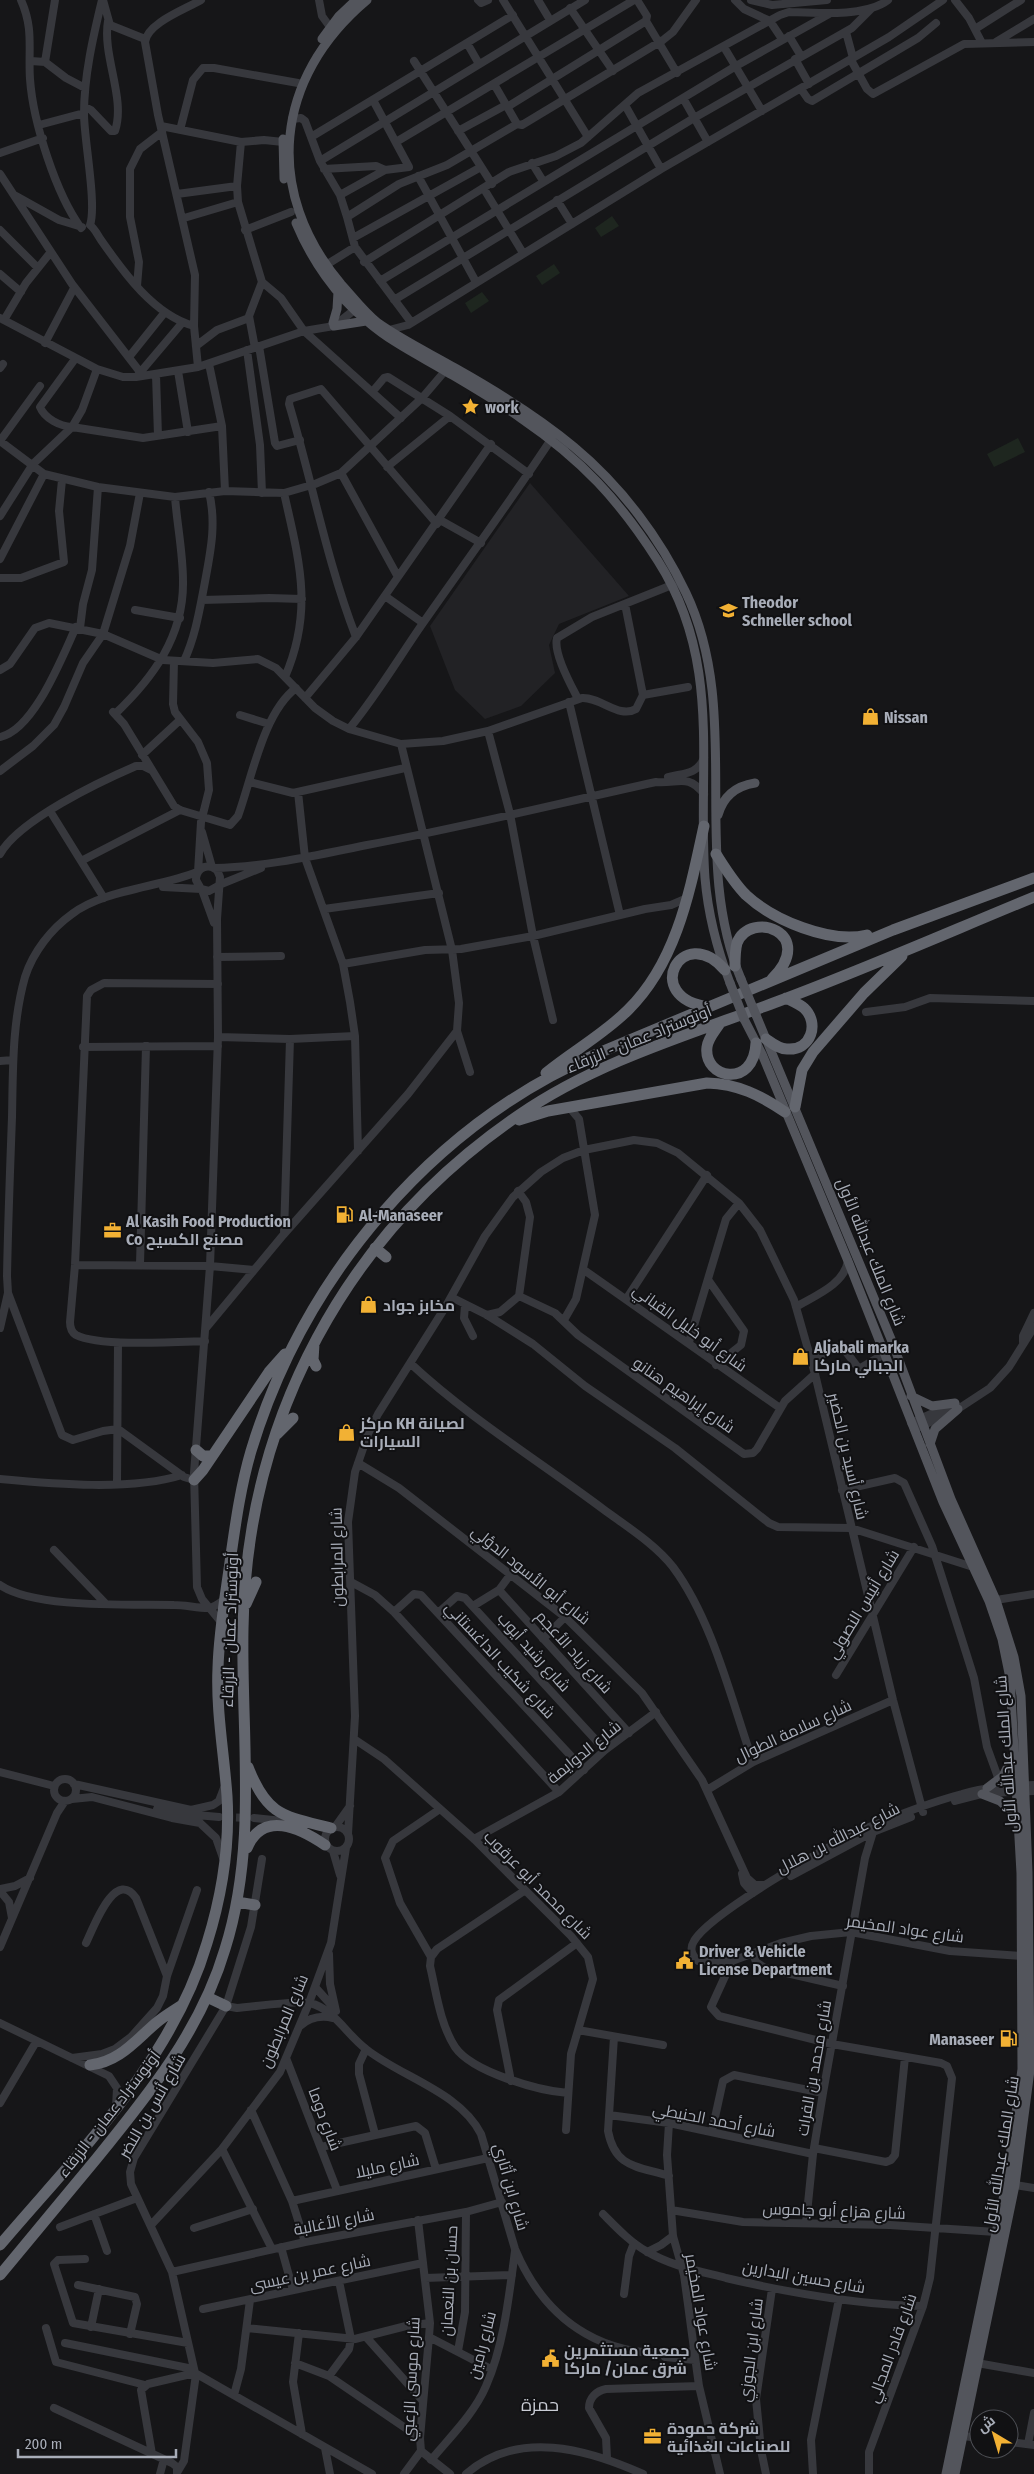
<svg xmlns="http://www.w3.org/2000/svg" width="1034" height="2474" font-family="'Fira Sans Condensed',Cairo,sans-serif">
<rect width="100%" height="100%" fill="#161618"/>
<!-- built -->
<path fill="#222225" d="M530,483L629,596L559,624L549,645L555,673L521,706L485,719L455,690L430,626Z"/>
<!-- green -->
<path fill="#1e261f" d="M612,216L619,226L601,237L595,228Z
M554,264L560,273L542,285L536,276Z
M482,292L489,301L471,313L465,303Z
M1018,438L1025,452L994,467L987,454Z"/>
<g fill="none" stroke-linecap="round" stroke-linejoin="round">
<!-- minor-tunnel -->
<path stroke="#333438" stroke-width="8" stroke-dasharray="8 4" stroke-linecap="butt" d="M224,1817L250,1818"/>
<!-- minor -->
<path stroke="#37383d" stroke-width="8" d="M21,0C34,29 28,49 30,79C33,122 56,194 81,228
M102,0C93,37 84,76 84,114C84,139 97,205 90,225C95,229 97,234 101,240C124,273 154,315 194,326
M103,0L110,25L145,39
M319,0L322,16L330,27
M478,0L481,3L488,0
M503,0L588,137
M538,0L550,20
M637,0L647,16L646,21
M735,0L744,9L770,21L782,39
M751,0L772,5L827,0
M955,0L969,18L982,43
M570,8L613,71
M975,29L1021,0
M846,32L853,58
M789,36L801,56
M996,42L1034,19
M467,43L479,64
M724,47L762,111
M795,59L809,84
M851,60L867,89L873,94L964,44L1034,42
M31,61L45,62L66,78L85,88
M414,61L492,184
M45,62L55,0
M494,84L517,124L522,125L663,40L673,32L696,0
M801,89L808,99L812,101L918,38L936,23
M683,98L708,142
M625,105L661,169
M85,107L91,110L111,131H115C126,98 102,56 108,21
M507,107L646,21L677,73
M292,119L301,118L305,121L320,161L585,0
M39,125L84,113
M161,126L241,142L264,140L283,142
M180,130L193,80L203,68H214L298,83
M458,131L506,105
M311,137L513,15
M241,142L237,186L238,202L262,282L281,298L304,331L401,418
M396,142L634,0
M0,153L43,138
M320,161L340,195L347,217
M532,163L543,181
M324,169L376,166L385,170
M0,174L72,284L140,372
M418,176L476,282
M484,189L523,253
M177,194L237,186
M340,195L385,170L409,167L373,100
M16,196L59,220L82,227
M557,200L572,224
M184,218L238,202
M0,230L38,268
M245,230L291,212
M353,238L481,167
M355,247L347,217L399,184L447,165L517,124
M364,262L509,172L556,156L581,143L638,93L780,15L789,12C817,13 866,17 888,0
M326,265L355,247L411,322
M0,274L21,292
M380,281L736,66L829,14
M137,286L139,262L130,217V169L140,149L162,132
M394,300L694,118L852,28L872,8
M0,318L97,369L123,377H136L198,367L304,331L334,326L358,307
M4,320L26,283L50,253
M389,330L408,325L661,169L889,37L943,0
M45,343L74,288
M196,346L217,330L249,318
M259,346L275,443L277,446L300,440
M255,348L249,316L262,282
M247,350L260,445L262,493
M129,357L165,312
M75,359L40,407C45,419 60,426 72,427L82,410L97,369
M209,364L222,426L225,491
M198,367L194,326L195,275L158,115L145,42C147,23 186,9 201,0
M0,368L3,364
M178,371L188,432
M138,375L182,323
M156,375L158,436
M40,386L0,441L44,474L98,487L175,497L225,491L284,493L315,484L341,473L422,398L445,371
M373,391L384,378L388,377L450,416L529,474
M387,467L450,416
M341,473L398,577
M284,493C299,560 314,610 285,677
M0,516L33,464L72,427L143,438L222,426
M440,520L481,543
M0,559L44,474
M0,578H21L64,562L59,511L62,480
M385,596L423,623
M202,600L269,598L302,599
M135,610L180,618
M80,628L83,604L92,570L98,487
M356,637C327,562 312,481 289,404L290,399L321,389L437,524
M174,661L173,704L175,712L198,742L207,763L209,790L201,822L198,872
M184,661C195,637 199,613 204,587C210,554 217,525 209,492
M0,670L10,664L35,628L49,623L103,634L163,660L213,663L258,659L276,668L315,708L333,721L349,729L401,744L443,741L488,731L582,698C601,697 619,719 636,709L643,695L625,604
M643,695L688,687
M305,698L356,637L491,444
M578,699C571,685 553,653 557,638L592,617L672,585
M569,702L620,915
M113,712L124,724L174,806L180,810L230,825L238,816C252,778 263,713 296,688
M115,714C153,678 184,636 183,581C183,553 177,524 175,497
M240,715L269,724
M349,729C377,695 398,659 423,623C467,560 512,499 554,435
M488,731L510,814L533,936L553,1020
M0,737C34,730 62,657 76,627
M142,755L180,720
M0,771L33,746L54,725L64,707L83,663L103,634L130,546L140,493
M668,777C683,773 697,775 704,758
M250,782L293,793L405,768
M298,792L305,858L343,964L350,1002L355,1036L358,1151
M50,811L104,898
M202,832L212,867
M0,854C19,820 99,782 136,766H143L151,770
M81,861L180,810
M214,868C266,867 317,855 367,845C464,827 560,803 656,782C678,784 688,773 704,794
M219,885L261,868
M218,886L209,891L201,889L196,880C196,870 203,865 212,867L217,870L220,877L217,919L218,1037L210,1266L194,1473L197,1587L202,1599L221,1622
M163,887L201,889
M202,890L214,923
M324,909L439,893
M217,957L281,956
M343,964L425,950L461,949L533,936L645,909L671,905L685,899
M866,1012L905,1007L930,998L1034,1001
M457,1031L470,1072
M218,1037L290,1039L355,1036
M83,1047L218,1046
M0,1061L13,1060
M284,1234L290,1039
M140,1264L146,1046
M75,1265L210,1266L254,1270
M584,1270L780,1408
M709,1281L744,1331L741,1345L716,1365
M519,1296L555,1313L578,1335L744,1454L753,1453L757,1449L785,1401L815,1374
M451,1297L487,1315L533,1344L585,1386L675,1448L769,1523L778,1527L851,1528L973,1567
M627,1298L707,1175
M465,1305L464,1318L473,1336
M796,1307C814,1296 844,1285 848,1261
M487,1315L500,1312L519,1296L530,1217L526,1202L518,1191
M564,1320L576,1299L595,1215L579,1119L569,1107
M0,1328L8,1293
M206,1328L284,1234L408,1094L457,1031L459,1003L452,950L401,744
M205,1341C177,1342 99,1347 76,1335C71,1332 70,1328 70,1322L75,1265L87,996L91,990L104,983L218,984
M689,1342L726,1219L739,1203
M1023,1342V1336L1034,1313
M811,1361L841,1345L859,1369L884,1354
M410,1363C469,1418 539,1461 603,1509C626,1526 655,1544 673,1567C713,1621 731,1699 753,1762
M911,1423L951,1405
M920,1427L958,1409L990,1388L1009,1367L1034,1327
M358,1463L399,1488L565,1617L642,1693L702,1780L747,1878L755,1885H764
M0,1479C54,1484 131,1491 182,1475
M194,1480L184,1477L118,1429L103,1431L73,1440L62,1435L8,1293L7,1276C8,1223 10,1170 12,1117C13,1070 12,1023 25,977C33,952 51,929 72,914C103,890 160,887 197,872
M117,1483L118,1343
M842,1490L895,1478L904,1483L932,1546L963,1643L974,1678L987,1747L999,1780
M54,1550L105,1603
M351,1582L375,1595L394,1612L559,1792
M0,1585C35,1609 130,1604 174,1605C185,1605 197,1608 208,1608C214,1608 220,1603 225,1599
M499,1590L629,1733
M996,1600L1034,1594
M473,1606L499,1590L510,1575
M394,1612L414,1594L421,1595L584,1770
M438,1613L457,1596L465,1598L605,1750
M543,1639L565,1617
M836,1675L914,1547
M354,1739L384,1759L474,1839L571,1936L588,1957L593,1979L571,2054L566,2130
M0,1772L54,1786
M54 1790a11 11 0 1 1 22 0a11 11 0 1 1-22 0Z
M74,1784L191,1810L213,1805L219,1801L224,1788
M707,1790L753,1762L893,1700
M72,1799L92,1797L172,1818L200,1823L216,1838L223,1858
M955,1801L986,1793L1034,1791
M157,1809L185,1814L219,1817
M254,1818L292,1822
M325 1839a12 12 0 1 1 24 0a12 12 0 1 1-24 0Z
M335,1827L350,1806
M348,1834L355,1716L348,1522L355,1472L368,1434L378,1414L446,1306L485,1236L513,1197L541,1172L563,1158L584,1150L634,1140L657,1143L678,1153L739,1203L760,1230L794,1300L815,1374L893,1700L923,1812
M474,1839L559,1792L605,1750L656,1712
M333,1851L340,1875
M262,1859L251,1927L226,2006L134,2158L130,2172L131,2184L172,2272L195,2373L372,2474
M742,1874L744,1883L753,1893
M791,1876L873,1832L911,1817
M0,1889L15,1886L30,1878
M0,1891L9,1902L12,1918
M524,1891L437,1949L431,1957L430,1966C436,1991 440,2024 455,2047C472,2072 539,2091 568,2093
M86,1943C93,1929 115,1867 136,1898L167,1976
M0,1947L57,1813L65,1801
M753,1953L756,1962L765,1968L843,1986
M329,1954L330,1984L336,2011
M1023,1956L950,1951L851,1932L811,1936L781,1943L732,1961H698C692,1955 689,1949 694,1941C709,1914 831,1844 862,1830C895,1816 928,1803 962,1794C985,1787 1010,1786 1034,1785
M431,1957L400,1903L385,1858L393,1841L440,1809
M732,1961L711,2007L719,2016L832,2044L941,2063L947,2066L952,2078L930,2278L923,2306L869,2452V2474
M315,1987L333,2007
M226,2006L237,2008C252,2007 298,2000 310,2003C334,2009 347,2035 366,2049C401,2077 460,2092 481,2134L515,2249C548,2327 611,2363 694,2351
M0,2023L109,2076L117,2088L116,2107
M300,2026C309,2018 320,2015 333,2018
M578,2030L663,2045
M614,2037L608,2131C615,2168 637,2166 669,2176
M366,2049L359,2064V2074L375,2134
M72,2058L102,2054L115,2049L131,2037L157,2008L163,1996L167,1976L197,1890
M286,2058L337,2190
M511,2081L497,2010L499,2000L577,1943
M0,2103L36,2042
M251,2110L292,2201L305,2242
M609,2115L669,2123L813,2154
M669,2123L667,2155L673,2236L684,2275L699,2386L720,2474
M712,2131L723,2081L734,2075L823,2093
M321,2147L416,2126L425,2133L436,2169
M814,2148L886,2162L891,2160L895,2155L905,2057
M222,2149L272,2249
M1015,2185L1034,2188
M292,2201L488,2158
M671,2210L743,2222L890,2225L996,2232
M94,2214L107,2251
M603,2214C616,2227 630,2242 646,2251C671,2266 699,2271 726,2278C790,2293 857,2305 923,2306
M806,2223L813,2154L823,2093L865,1858L873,1832
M151,2225L222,2149L280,2072L309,2003L331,1943L346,1848
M60,2227L137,2198
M194,2228L253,2209
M281,2247L293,2290
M647,2252L661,2245L673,2236
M85,2259L58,2260L54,2264L73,2323L188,2343
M172,2272L305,2242L466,2212L502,2202
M425,2278L512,2275
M78,2285L135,2297L137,2304L130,2334
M624,2294L629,2256L634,2243
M203,2309L423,2263
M91,2327L99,2289
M46,2328L56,2362L145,2385
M247,2328L355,2339L406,2326L430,2323
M299,2333L293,2382L302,2434
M429,2337L491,2369
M367,2338L423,2401
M65,2343L193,2369
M458,2351L465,2312L466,2212
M665,2357L695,2360
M295,2363L329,2376L420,2438
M977,2363L1034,2373
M329,2376L349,2349L351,2339L339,2281
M234,2395L241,2369L250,2300
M54,2408L172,2463L177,2467V2474
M963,2436L979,2438
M1009,2442L1034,2445
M1028,2444L1034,2413
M325,2448L330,2474
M421,2451L450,2474
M152,2454L141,2390L148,2384L195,2373
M607,2458L606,2438L589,2408C589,2398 596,2391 606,2389L699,2386
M431,2460C450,2437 474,2414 486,2386C504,2345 509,2296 515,2251
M178,2471L184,2461L196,2374
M160,2474L164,2459
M404,2474L421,2451L420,2438L429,2337L430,2323L418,2220
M466,2474C518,2429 587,2449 643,2474
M766,2474L761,2450L756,2399L772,2289
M813,2474L811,2440L839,2299"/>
<!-- major -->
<path stroke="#53555c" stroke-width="9" d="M367,0C274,78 263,191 341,284C353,297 364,312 378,323C402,340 429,353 455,368C496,391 538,417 574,447C621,486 660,538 686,593C744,715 689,855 741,979
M322,39L339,16L356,0
M283,139L284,179
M296,223C311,259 336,296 367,321C390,341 416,354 442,369C469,385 497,401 522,419C582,460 619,500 658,561C723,663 697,766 705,878C708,914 717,949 730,983
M333,323L337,309L338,292
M334,326L366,321
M718,815C723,797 736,786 755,783
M756,1015L891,1339L951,1499L996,1600L1014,1657L1021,1696L1028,1873L1030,2070L1015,2185L955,2474
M744,1019L762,1054L848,1261L943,1502L989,1601L1002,1639L1010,1678L1021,1873L1022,2069L1006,2185L946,2474
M911,1396L932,1406L955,1403
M930,1444L935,1429L958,1409
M987,1788L1003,1776L1014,1754
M982,1794L1000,1801L1018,1818"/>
<!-- highway -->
<path stroke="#63666e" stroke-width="11" d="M716,854C725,868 734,883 746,895C773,920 830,944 867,935
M735,966C735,958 735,950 737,943C750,909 818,933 772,979
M709,1007C640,998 682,921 725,970
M720,1023C715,1031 708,1038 707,1047C703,1079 754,1089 756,1043
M766,1039C773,1044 779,1049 787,1049C811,1051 820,1023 804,1008C799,1004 792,1001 786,998
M546,1073C573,1051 604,1034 628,1010C677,962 690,890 704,826
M795,1107L802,1070L813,1052L864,993L902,956
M519,1120L548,1111L707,1083C738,1084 760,1095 785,1112
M375,1248L386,1257
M314,1344L313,1360L316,1366
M277,1434L293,1418
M196,1450L203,1456H212
M194,1480L203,1470L269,1372L285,1354
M246,1604L256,1582
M248,1767C267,1816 283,1816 331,1828
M247,1848C263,1810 300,1828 325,1845
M237,1902L255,1905
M207,1997L226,2006
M90,2065C119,2062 135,2041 156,2023C164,2016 173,2011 182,2005
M0,2245C78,2153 172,2062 207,1943C222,1895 230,1846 227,1796C224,1753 216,1711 218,1668C219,1630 226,1593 231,1555C236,1520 241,1485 251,1451C304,1276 432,1124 601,1052L893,930L1034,878
M0,2275C32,2236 65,2197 97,2158C149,2094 201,2030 225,1949C258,1845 241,1736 243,1629C246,1419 346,1233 519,1115C597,1061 691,1034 779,1001C865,969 949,932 1034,897"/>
<!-- major-bridge -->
<path stroke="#53555c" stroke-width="9" d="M741,979L756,1015
M730,983L744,1019"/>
</g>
<!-- icons -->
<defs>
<symbol id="sight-bare" viewBox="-9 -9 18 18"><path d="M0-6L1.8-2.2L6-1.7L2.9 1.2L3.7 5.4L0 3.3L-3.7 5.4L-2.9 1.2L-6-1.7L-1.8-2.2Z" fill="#f2b134" stroke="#111113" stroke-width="2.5" paint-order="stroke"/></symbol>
<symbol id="school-bare" viewBox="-9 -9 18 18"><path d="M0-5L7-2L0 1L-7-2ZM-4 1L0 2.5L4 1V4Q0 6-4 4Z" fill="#f2b134" stroke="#111113" stroke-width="2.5" paint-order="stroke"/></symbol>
<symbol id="shop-bare" viewBox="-9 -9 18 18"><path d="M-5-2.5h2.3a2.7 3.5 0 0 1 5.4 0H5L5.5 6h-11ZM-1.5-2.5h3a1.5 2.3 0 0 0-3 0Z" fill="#f2b134" stroke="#111113" stroke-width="2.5" paint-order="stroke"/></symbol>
<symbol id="fuel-bare" viewBox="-9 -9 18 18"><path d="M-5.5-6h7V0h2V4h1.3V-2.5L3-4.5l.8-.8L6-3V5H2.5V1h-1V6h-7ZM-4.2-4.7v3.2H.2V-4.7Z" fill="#f2b134" stroke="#111113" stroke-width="2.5" paint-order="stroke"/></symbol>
<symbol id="office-bare" viewBox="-9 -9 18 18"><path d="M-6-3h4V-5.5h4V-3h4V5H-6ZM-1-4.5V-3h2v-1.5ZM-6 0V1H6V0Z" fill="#f2b134" stroke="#111113" stroke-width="2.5" paint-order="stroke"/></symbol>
<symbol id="civic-bare" viewBox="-9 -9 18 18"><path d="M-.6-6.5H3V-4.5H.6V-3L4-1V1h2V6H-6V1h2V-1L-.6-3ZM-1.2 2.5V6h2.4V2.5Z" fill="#f2b134" stroke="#111113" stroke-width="2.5" paint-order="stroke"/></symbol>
</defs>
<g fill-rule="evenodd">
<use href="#sight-bare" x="458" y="394" width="25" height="25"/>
<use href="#school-bare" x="716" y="598" width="25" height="25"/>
<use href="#shop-bare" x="858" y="704" width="25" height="25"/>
<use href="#fuel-bare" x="332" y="1202" width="25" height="25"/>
<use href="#office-bare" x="100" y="1218" width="25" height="25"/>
<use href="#shop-bare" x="356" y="1292" width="25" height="25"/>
<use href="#shop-bare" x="788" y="1344" width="25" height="25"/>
<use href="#shop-bare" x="334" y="1420" width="25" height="25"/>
<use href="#civic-bare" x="672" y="1948" width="25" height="25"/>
<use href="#fuel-bare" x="996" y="2026" width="25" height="25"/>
<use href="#civic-bare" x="538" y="2346" width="25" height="25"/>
<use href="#office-bare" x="640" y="2424" width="25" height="25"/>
</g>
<g text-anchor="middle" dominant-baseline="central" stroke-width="4" stroke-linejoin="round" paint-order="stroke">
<!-- poi labels -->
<g font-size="16" font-weight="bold" fill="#a8adb8" stroke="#111113" text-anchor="start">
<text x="485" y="407">work</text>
<text x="742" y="602">Theodor<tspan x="742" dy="18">Schneller school</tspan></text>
<text x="884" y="717">Nissan</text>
<text x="359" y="1215">Al-Manaseer</text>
<text x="126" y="1221">Al Kasih Food Production<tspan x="126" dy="18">Co مصنع الكسيح</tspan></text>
<text x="383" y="1305">مخابز جواد</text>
<text x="814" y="1347">Aljabali marka<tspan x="814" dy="18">الجبالي ماركا</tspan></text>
<text x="360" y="1423">مركز KH لصيانة<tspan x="360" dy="18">السيارات</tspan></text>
<text x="699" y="1951">Driver &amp; Vehicle<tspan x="699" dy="18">License Department</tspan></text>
<text x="994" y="2039" text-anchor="end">Manaseer</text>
<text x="564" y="2350">جمعية مستثمرين<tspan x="564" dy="18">شرق عمان/ ماركا</tspan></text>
<text x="667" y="2428">شركة حمودة<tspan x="667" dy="18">للصناعات الغذائية</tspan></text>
</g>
<!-- street labels -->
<g font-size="16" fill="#a8adb8" stroke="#111113">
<text transform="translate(639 1039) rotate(-22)">أوتوستراد عمان - الزرقاء</text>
<text transform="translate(871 1252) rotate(68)">شارع الملك عبدالله الأول</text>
<text transform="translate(690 1328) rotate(36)">شارع أبو خليل القباني</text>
<text transform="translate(684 1395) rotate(35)">شارع إبراهيم هنانو</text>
<text transform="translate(848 1456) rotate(77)">شارع أسيد بن الحضير</text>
<text transform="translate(337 1557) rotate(-91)">شارع المرابطون</text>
<text transform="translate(531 1575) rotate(39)">شارع أبو الأسود الدؤلي</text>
<text transform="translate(863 1604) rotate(-59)">شارع أنيس النصولي</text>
<text transform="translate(230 1630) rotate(-88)">أوتوستراد عمان - الزرقاء</text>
<text transform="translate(534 1652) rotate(48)">شارع رشيد أيوب</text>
<text transform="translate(574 1652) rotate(48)">شارع زياد الأعجم</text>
<text transform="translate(500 1660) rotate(47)">شارع شكيب الداغستاني</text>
<text transform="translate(793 1731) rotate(-25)">شارع سلامة الطوال</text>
<text transform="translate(584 1752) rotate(-39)">شارع الدوايمة</text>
<text transform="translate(1006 1754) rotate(-94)">شارع الملك عبدالله الأول</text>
<text transform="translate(838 1838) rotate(-27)">شارع عبدالله بن هلال</text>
<text transform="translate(538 1885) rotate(45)">شارع محمد أبو عرقوب</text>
<text transform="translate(905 1929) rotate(8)">شارع عواد المخيمر</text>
<text transform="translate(284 2021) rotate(-67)">شارع المرابطون</text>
<text transform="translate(814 2068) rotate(-80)">شارع محمد بن الفرات</text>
<text transform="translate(152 2106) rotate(-60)">شارع أنس بن النضر</text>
<text transform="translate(109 2114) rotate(-52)">أوتوستراد عمان - الزرقاء</text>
<text transform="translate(325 2119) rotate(69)">شارع دوما</text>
<text transform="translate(714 2120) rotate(11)">شارع أحمد الحنيطي</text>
<text transform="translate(1001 2154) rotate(-81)">شارع الملك عبدالله الأول</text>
<text transform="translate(387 2166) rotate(-12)">شارع مليلا</text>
<text transform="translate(511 2187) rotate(74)">شارع ابن أثاري</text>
<text transform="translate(834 2211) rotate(2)">شارع هزاع أبو جاموس</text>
<text transform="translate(334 2222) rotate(-11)">شارع الأغالبة</text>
<text transform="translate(310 2273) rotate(-12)">شارع عمر بن عيسى</text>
<text transform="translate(804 2277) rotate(10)">شارع حسين البدارين</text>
<text transform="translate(449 2281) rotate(-87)">حسان بن النعمان</text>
<text transform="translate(701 2312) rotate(80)">شارع عواد المخيمر</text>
<text transform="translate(482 2345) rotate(-75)">شارع رامين</text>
<text transform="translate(892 2348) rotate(-70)">شارع قادر المجالي</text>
<text transform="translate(751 2350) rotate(-83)">شارع ابن الجوزي</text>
<text transform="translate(411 2379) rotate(-87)">شارع موسى الزعبي</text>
</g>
<!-- neighbourhood labels -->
<g font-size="18" fill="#c9ccd4" stroke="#111113">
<text x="540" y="2405">حمزة</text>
</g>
</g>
<!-- north arrow -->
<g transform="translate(994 2434) rotate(322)"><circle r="24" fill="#111113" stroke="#4d4f55"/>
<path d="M0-4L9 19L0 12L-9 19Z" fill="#f2b134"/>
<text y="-8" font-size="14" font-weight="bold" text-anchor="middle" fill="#a8adb8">ش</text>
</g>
<!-- scale -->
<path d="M18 2449v8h158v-8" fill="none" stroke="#a8adb8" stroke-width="2.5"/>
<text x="25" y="2449" font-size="15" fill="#a8adb8" stroke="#111113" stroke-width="4" paint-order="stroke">200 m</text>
</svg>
